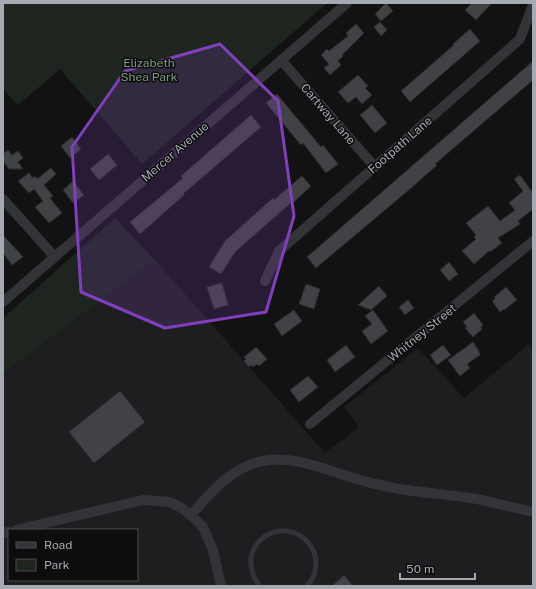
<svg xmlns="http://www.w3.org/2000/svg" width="536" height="589" font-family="'Public Sans',sans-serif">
<rect width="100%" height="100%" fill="#121213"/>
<!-- built -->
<path fill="#1e1e20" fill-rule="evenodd" d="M155,260L325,453L359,427L344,407L418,348L464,398L529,344L533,349V586H3V374ZM9,530H137V580H9Z"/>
<!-- green -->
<path fill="#1e251f" d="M3,3H327L142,164L60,69L18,105L3,89Z
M115,218L155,260L3,374V318Z"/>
<!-- building -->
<path fill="#414246" stroke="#2c2c2f" d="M386,3L393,11L381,21L375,14Z
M472,3H492L476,20L465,10Z
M380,22L387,30L381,36L374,27Z
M356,24L364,33L342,55L343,56L338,61L341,65L330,75L324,68L329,64L321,55L327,49L329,51L348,36L346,33Z
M470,29L480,41L410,102L401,91L454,45L453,44Z
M533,61V80L435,164L437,165L410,189L316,268L307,257Z
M358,75L368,86L365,88L372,95L362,104L356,97L348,103L338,92Z
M277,94L321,147L323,145L338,164L326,173L303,143L301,145L266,103Z
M372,105L387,123L375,133L360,115Z
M251,115L261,127L183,194L184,195L140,234L130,222L183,178L181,176Z
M72,137L81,149L70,158L61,146Z
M8,150L12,155L18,151L23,158L18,162L23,169H9L3,161V154Z
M108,154L117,165L99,180L90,169Z
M51,168L56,174L44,185L53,196L50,198L62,213L49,223L35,207L43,201L34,189L29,193L18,181L29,173L33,178L35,176L37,179Z
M520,175L533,193V209L518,221L520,224L498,238L502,243L490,252L489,251L474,264L462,251L476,239L474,237L476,235L466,223L488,206L500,221L515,210L509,203L523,191L514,179Z
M302,176L311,186L294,202L293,201L235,252L221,274L209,267L225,241L273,198L274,200Z
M73,181L84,195L73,203L63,190Z
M3,235L23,257L12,265L3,253Z
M449,262L458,274L449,281L440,270Z
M222,283L228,305L214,309L207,287Z
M306,284L320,289L314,309L299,304Z
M379,286L387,296L371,310L358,305Z
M506,287L517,300L504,310V309L500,312L492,301L495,299L494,297Z
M408,300L414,308L405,315L399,307Z
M294,310L302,321L282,336L274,324Z
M373,310L388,331L371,344L362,331L372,324L365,316Z
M474,313L483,325L481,327L482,329L473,337L465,328L467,327L463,322Z
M473,342L479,351L480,355L467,364L470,368L460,376L448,360Z
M346,345L355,357L335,372L327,360Z
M443,345L451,355L437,365L430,355Z
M256,347L267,359L259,366L257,364L253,367L252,365L249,367L244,361L246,359L244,357Z
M308,376L318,387L299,402L290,390Z
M120,391L145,422L94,463L69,432Z
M344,575L353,586H332Z"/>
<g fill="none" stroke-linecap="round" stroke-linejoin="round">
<!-- lane -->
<path stroke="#333437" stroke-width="5" d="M260,586C253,578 250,568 251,557C253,549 258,541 264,537C298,515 333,557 307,586"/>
<!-- street -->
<path stroke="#333437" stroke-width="10" d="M281,60L375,167
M3,199L54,256
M265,281L279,251L520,39L532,7
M3,302L347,3
M310,424L533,241
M191,515C213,490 233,465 268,460C298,457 326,470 354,478C366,482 378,485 389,487C418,493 448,494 477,499C496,503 514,508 533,512
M16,530L143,500L170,502L180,507L191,515L203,527L213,550L221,586
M3,533L9,532"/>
</g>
<!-- marked area -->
<path fill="#813fbd" fill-opacity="0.2" stroke="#813fbd" stroke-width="3" stroke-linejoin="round" d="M220,44L278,101L294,216L266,312L165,328L81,292L72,147L125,71Z"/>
<g text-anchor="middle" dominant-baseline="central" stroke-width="3" stroke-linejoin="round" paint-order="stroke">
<!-- park labels -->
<g font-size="12" fill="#7d9b7f" stroke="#0d0d0e">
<text x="149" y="63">Elizabeth<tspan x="149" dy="14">Shea Park</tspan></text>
</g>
<!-- street labels -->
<g font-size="12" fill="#a5a9b2" stroke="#0d0d0e">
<text transform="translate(328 114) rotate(49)">Cartway Lane</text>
<text transform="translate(400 145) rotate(-41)">Footpath Lane</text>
<text transform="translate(175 152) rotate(-41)">Mercer Avenue</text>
<text transform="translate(422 333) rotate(-39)">Whitney Street</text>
</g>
</g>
<!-- border -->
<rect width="536" height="589" fill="none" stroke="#a5a9b2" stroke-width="8"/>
<!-- legend -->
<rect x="8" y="529" width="130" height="52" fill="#0d0d0e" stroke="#4a4b50"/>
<rect x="16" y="542" width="20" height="6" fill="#333437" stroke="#4a4b50"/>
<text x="44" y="549" font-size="12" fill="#a5a9b2">Road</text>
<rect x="16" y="559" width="20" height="12" fill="#1e251f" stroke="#4a4b50"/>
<text x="44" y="569" font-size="12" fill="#a5a9b2">Park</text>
<!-- scale -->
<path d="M400 573v6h75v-6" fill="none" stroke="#a5a9b2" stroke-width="2"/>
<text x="406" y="573" font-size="12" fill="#a5a9b2" stroke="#0d0d0e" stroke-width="3" paint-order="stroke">50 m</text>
</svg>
